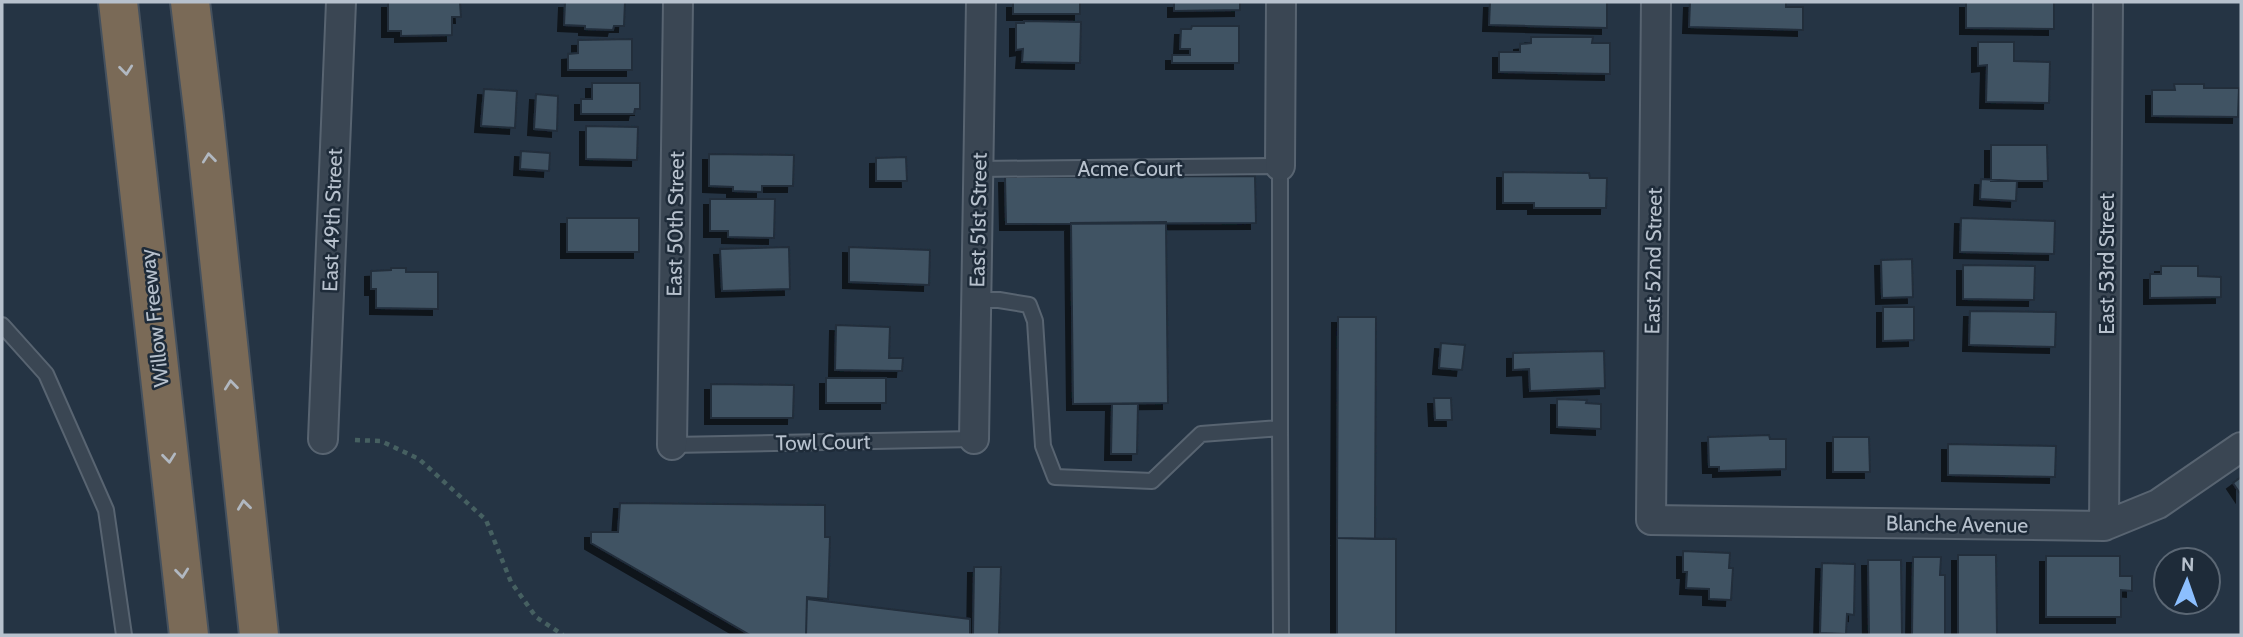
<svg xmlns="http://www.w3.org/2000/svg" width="2243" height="637" font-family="Cabin,sans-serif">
<defs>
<filter id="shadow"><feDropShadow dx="-6" dy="6" stdDeviation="0" flood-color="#0009"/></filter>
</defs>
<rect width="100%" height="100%" fill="#253444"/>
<!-- building -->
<path fill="#415363" stroke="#212d3b" stroke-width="2" filter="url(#shadow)" d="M388,2H460L461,17H452V35L401,36V31H388Z
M565,2H625L624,26H614L613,30L585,29V26L564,25Z
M1013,2H1080V14H1013Z
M1174,2H1240V10L1174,11Z
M1490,2H1607V28L1489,25Z
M1690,2H1786V7H1803V30L1689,27Z
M1966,2H2054V29L1966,28Z
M1024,21L1081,22L1080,63L1022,62L1023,49L1016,50V23H1024Z
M1192,26H1239V63H1172V55H1190V49H1180L1181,29H1191Z
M1531,37H1593L1592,43H1610V74L1499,72V52H1520V44L1531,43Z
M632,39V70H568V54L578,53V40Z
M1978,42H2014V61L2050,62L2049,103L1986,102L1987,65L1978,66Z
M592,83H640V109H635L634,114H581V99H592Z
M2174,84H2204V88H2239L2238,117L2152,116V90H2175Z
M484,89L517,91L515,128L481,126Z
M536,94L558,96L557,131L534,129Z
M586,126L638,127L637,160L586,159Z
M1991,145H2047L2048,181H1991Z
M521,151L550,153L549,171L520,169Z
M709,154L794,155L793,186H762V192L733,191V187L709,186Z
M906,157L907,181H876V158Z
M1503,172L1589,173L1590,178H1607L1606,208H1534V203H1503Z
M1255,176L1256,223L1006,224L1005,177Z
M1981,179L2017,181L2016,201L1980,199Z
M710,199H775L774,238L728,237V231H710Z
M567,218H639V252H567Z
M1961,218L2055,221L2054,254L1960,252Z
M1166,222L1168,403L1073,404L1071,223Z
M789,247L790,289L722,291L720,249Z
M849,247L930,250L929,285L849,282Z
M1912,259L1913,297L1882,298L1881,260Z
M1963,265L2035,266L2034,300L1963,299Z
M2161,266H2198V276L2221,277V297L2150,298V274H2161Z
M391,268H406V272H438V309L376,308V289H371V271L391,270Z
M1883,307H1914V340L1883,341Z
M1970,311L2056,312L2055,347L1969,345Z
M1338,317H1376L1375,539L1337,538Z
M836,325L890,327L889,358H903L902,371L835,370Z
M1441,343L1465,345L1462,370L1439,368Z
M1604,351L1605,388L1530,391L1529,369L1513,370V353Z
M826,378H886V403H826Z
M711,384L794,385L793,418H711Z
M1434,398H1451L1452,420H1435Z
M1557,399L1587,400L1586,403L1601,404V429L1557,427Z
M1112,404H1138L1137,454H1111Z
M1769,435L1770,439H1786V469L1719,471V467H1709L1708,437Z
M1833,437H1869L1870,472H1833Z
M1948,444L2056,446L2055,477L1948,475Z
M2241,477V495L2233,483Z
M620,503L825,505V537H830L828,599L807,597L806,635H750L591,543V532H618Z
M1337,538L1396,539V635H1337Z
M1683,551L1730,553L1729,568H1733L1731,600L1709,599V589L1686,588L1687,572H1683Z
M1958,555H1996L1997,635H1958Z
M2046,556H2120V576H2132V591L2121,590V617H2046Z
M1913,557H1941L1940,575H1945V635H1912Z
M1868,560H1901L1902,635H1869Z
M1822,563L1855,564L1854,615L1847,614L1846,634L1820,633Z
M974,567H1001L999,635H973Z
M807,599L970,619V635H806Z"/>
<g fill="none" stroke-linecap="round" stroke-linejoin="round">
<defs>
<path id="service" d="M976,300H999L1029,305L1035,321L1043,446L1055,477L1152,481L1201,434L1280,428V166L979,169
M2,325L46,374L106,510L124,635
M1280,428L1281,635
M672,445L974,439"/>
<path id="minor" d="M1656,2L1651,520L2104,526L2158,504L2241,447
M1280,166L1281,2
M323,439L341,2
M974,439L981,2
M672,445L678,2
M2104,526L2108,2"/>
<path id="motorway" d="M118,2L189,635
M190,2L204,117L259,635"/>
</defs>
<!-- service casing -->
<use href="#service" stroke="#586471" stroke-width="18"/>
<!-- minor casing -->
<use href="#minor" stroke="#586471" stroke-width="32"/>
<!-- motorway casing -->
<use href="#motorway" stroke="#45515e" stroke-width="42"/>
<!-- path -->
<path stroke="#466061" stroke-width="4.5" stroke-dasharray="5 5" stroke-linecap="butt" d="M355,440L381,441L419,459L486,520L511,582L536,617L563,635"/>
<!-- service -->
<use href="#service" stroke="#3a4653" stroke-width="14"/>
<!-- minor -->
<use href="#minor" stroke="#3a4653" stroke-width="28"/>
<!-- motorway -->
<use href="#motorway" stroke="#7a6a57" stroke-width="38"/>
</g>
<!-- one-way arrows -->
<defs><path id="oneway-chevron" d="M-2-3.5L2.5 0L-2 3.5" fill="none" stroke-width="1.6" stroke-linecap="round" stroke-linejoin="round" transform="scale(1.75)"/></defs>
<g stroke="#b1b8c1">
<use href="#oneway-chevron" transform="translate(126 70) rotate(84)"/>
<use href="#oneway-chevron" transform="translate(209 158) rotate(-96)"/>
<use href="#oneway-chevron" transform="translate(231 385) rotate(-96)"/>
<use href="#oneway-chevron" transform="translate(169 458) rotate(84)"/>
<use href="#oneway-chevron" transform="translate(244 505) rotate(-97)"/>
<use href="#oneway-chevron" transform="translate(182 573) rotate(84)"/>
</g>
<g text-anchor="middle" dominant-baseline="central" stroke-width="5" stroke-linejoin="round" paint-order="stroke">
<!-- street labels -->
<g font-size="21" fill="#b7c1cd" stroke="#1e2b39">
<text x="1130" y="168">Acme Court</text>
<text transform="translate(332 220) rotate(-88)">East 49th Street</text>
<text transform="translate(978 220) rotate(-89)">East 51st Street</text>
<text transform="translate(675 224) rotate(-89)">East 50th Street</text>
<text transform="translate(1653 261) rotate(-89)">East 52nd Street</text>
<text transform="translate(2106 264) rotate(-90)">East 53rd Street</text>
<text transform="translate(154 318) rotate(-96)">Willow Freeway</text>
<text transform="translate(823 442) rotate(-1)">Towl Court</text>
<text transform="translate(1957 524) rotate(1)">Blanche Avenue</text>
</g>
</g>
<!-- border -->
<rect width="2243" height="637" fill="none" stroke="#b7c1cd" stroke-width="7"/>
<!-- north arrow -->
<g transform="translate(2187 581) rotate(2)"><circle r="33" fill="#1e2b39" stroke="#5b6774" stroke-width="2"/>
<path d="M0-5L12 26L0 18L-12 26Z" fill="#8cbffe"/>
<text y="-10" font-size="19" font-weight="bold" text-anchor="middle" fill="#b7c1cd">N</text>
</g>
</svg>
